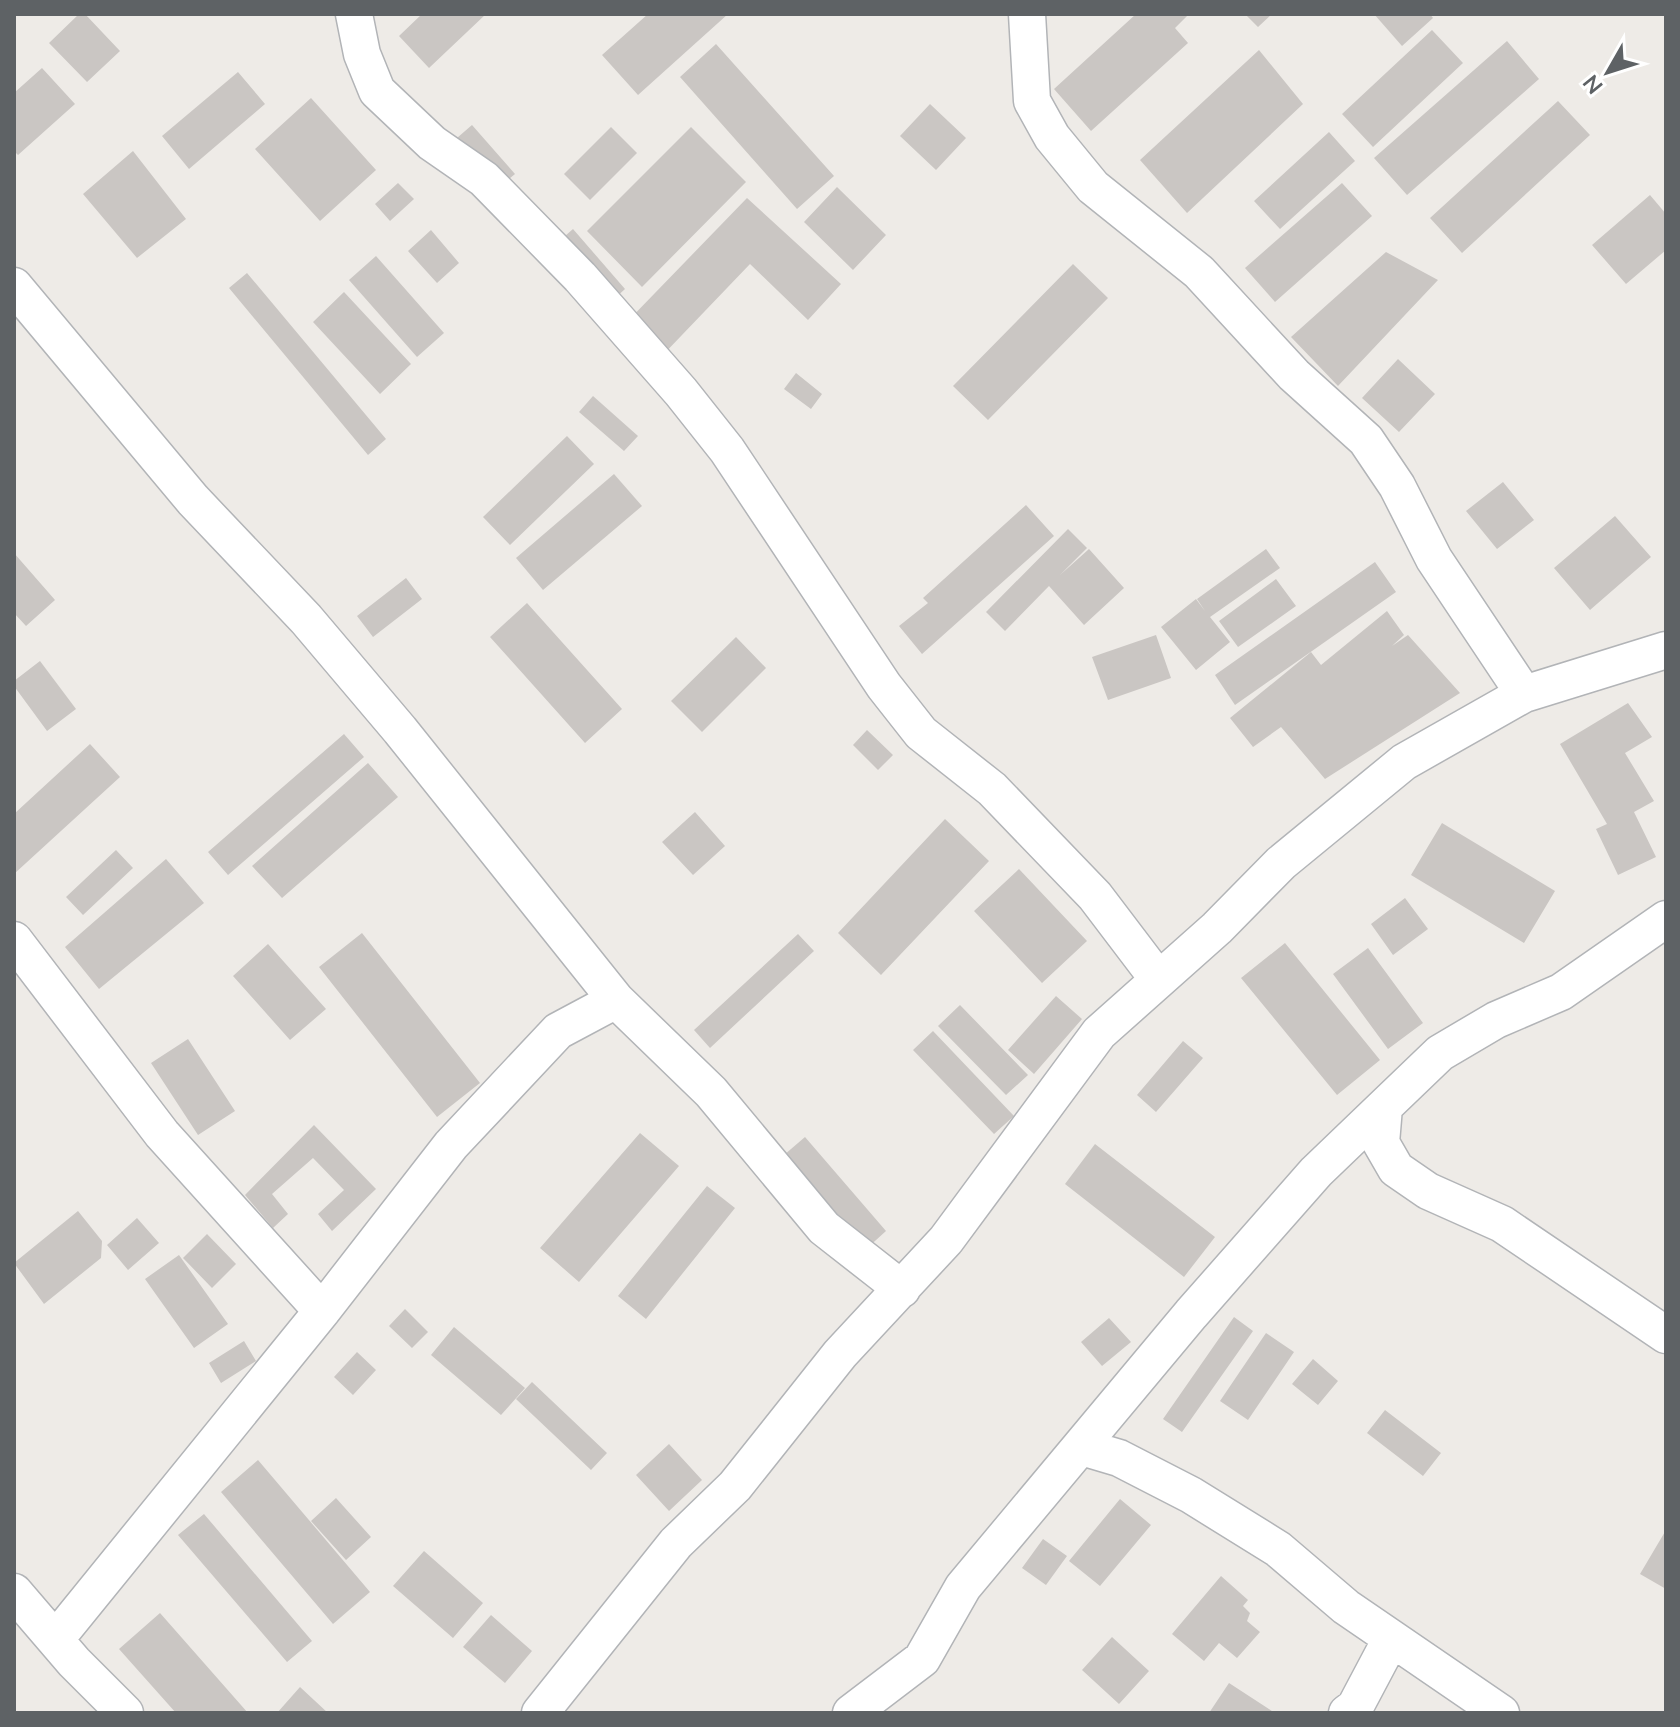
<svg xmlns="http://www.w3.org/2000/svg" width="1680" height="1727" font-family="Mulish,sans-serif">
<rect width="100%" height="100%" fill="#eeebe7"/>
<!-- building -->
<path fill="#cac6c3" d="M79,14H85L120,51L87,82L49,43Z
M422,14H486L429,68L399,36Z
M648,14H728L638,95L602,55Z
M1136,14H1189L1175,28L1188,43L1091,131L1054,89Z
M1245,14H1272L1258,27Z
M1374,14H1430L1433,18L1402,46Z
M1432,30L1463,63L1373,147L1342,114Z
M1507,41L1539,79L1407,195L1374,158Z
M716,44L834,176L797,209L680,77Z
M1259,50L1303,104L1187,213L1140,160Z
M42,68L75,104L18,155L14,151V93Z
M238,72L265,104L189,169L162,136Z
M311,98L376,170L320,221L255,149Z
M1558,101L1590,135L1462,253L1430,218Z
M930,104L966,138L936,170L900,136Z
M472,125L515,174L492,193L450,144Z
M611,127L637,153L590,200L564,174Z
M691,127L746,182L642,287L587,231Z
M1329,132L1355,161L1280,229L1254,201Z
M133,151L186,219L137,258L83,194Z
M398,183L414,199L390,221L375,204Z
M1342,183L1372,216L1275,302L1245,268Z
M837,187L886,235L853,270L804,222Z
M1650,195L1666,214V250L1626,284L1592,245Z
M747,198L841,284L808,320L750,264L659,359L624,325Z
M573,229L625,289L601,311L548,251Z
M431,230L459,263L437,283L408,251Z
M1386,252L1438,280L1338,386L1291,337Z
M376,256L444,333L417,357L349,280Z
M1073,264L1108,298L988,420L953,386Z
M247,273L386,439L368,455L229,288Z
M344,292L411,364L380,394L313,322Z
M1398,359L1435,394L1399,432L1362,398Z
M796,373L822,394L811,409L784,389Z
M593,396L638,436L624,451L579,412Z
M567,436L594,464L510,545L483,517Z
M614,474L642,506L543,590L516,558Z
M1503,482L1534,520L1497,549L1466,511Z
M1026,505L1054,536L922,654L899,626L928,603L923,598Z
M1615,516L1651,557L1590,610L1554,568Z
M1068,529L1087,548L1060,575L1089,549L1124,588L1084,625L1049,586L1005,631L986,612Z
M1266,549L1280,568L1210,617L1230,642L1196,670L1161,627L1196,599L1205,611L1197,599Z
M14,553L55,600L26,626L14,613Z
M1375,562L1396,592L1235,705L1215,675Z
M406,578L422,599L373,637L357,616Z
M1276,579L1296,606L1238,647L1219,621Z
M527,603L622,709L585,743L490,637Z
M1387,611L1404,635L1392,646L1408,635L1460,693L1325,779L1281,727L1253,747L1230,718L1311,652L1321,665Z
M1156,635L1171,678L1108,700L1092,657Z
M736,637L766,668L702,732L671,701Z
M40,661L76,709L47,731L14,686V681Z
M1628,703L1652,737L1625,753L1654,801L1634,812L1656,857L1618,875L1596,829L1607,824L1560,744Z
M867,730L893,755L878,770L853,745Z
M344,734L364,757L228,875L208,852Z
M90,744L120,777L14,874V814Z
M368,763L398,797L282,898L252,866Z
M695,812L725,846L693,875L662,842Z
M945,819L989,861L881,975L838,933Z
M1442,823L1555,891L1524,943L1411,875Z
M116,850L133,868L83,915L66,897Z
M166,859L204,903L99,989L65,947Z
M1019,869L1087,941L1042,983L974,911Z
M1405,898L1428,929L1393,955L1371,924Z
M362,933L480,1083L437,1117L319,967Z
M798,934L814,951L710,1048L694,1030Z
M1285,943L1380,1060L1337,1095L1241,978Z
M268,944L326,1009L290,1040L233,976Z
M1368,948L1423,1023L1388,1049L1333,974Z
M1056,996L1082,1019L1034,1074L1008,1050Z
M960,1005L1028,1075L1006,1095L938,1026Z
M933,1031L1014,1116L994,1134L913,1050Z
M188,1039L235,1111L198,1135L151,1063Z
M1183,1041L1203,1058L1156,1112L1137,1095Z
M314,1125L376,1189L332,1231L318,1214L344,1190L313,1158L272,1194L288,1214L273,1228L245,1195Z
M640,1133L679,1166L579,1282L540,1248Z
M805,1137L886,1231L865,1250L784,1155Z
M1095,1144L1215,1237L1184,1277L1065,1184Z
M707,1186L735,1208L646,1319L618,1296Z
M78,1211L102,1241L101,1258L44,1304L14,1263Z
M137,1218L159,1243L128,1270L107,1245Z
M207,1234L236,1264L212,1288L183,1258Z
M179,1255L228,1324L194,1348L145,1279Z
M405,1309L428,1332L412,1348L389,1326Z
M1234,1317L1253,1331L1182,1432L1163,1419Z
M1109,1318L1131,1342L1102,1366L1081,1342Z
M454,1327L525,1388L501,1415L431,1355Z
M1266,1333L1294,1352L1248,1420L1220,1401Z
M244,1341L256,1361L221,1383L209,1363Z
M357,1352L376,1370L353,1395L334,1377Z
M1313,1359L1338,1381L1318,1405L1292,1384Z
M532,1382L607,1453L591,1470L516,1399Z
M1385,1410L1441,1453L1423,1476L1367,1433Z
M669,1444L702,1480L669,1511L636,1475Z
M258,1460L370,1592L333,1624L221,1492Z
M336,1498L371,1537L346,1560L311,1521Z
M1120,1499L1151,1525L1100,1586L1069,1561Z
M204,1514L312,1641L287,1662L178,1535Z
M1666,1530V1589L1640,1574Z
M1043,1539L1067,1556L1046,1585L1022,1568Z
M424,1551L483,1603L453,1638L393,1586Z
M1221,1576L1248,1600L1243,1606L1250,1613L1247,1621L1260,1632L1237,1658L1219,1643L1204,1661L1172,1634Z
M160,1613L248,1713H176L119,1649Z
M491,1615L532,1651L505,1683L463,1647Z
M1112,1637L1149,1671L1119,1704L1082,1670Z
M1229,1683L1275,1713H1209Z
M300,1687L328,1713H277Z"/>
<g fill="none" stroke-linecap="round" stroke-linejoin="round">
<defs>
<path id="street" d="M354,14L362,54L377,91L432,143L484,179L580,277L681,392L727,450L884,686L921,733L992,789L1095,896L1158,979
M1027,14L1032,101L1052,137L1093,187L1199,272L1294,375L1366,440L1397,486L1434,559L1524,694
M14,286L193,500L306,619L400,730L616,1000
M14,940L162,1134L322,1311
M1384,1107L1381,1143L1396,1169L1428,1191L1502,1224L1666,1335
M1082,1447L1119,1458L1191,1495L1278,1549L1346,1607L1501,1713
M14,1592L74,1662L125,1713
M55,1640L322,1311L451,1145L558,1031L616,1000L711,1092L824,1228L902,1289
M540,1713L676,1543L735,1486L840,1354L946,1240L1099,1033L1217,928L1281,863L1404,762L1524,694L1666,650
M851,1713L922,1659L963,1587L1191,1314L1316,1172L1440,1053L1496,1020L1561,992L1666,919
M1347,1713L1355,1707L1391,1639"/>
</defs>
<!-- street casing -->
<use href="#street" stroke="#b2b4b7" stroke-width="39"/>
<!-- street -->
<use href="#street" stroke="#fff" stroke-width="36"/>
</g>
<!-- border -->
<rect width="1680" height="1727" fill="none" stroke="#5e6265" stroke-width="32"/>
<!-- north arrow -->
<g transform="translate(1608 72) rotate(231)" stroke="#ffffff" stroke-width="6" paint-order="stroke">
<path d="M0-6L14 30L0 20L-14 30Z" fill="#5e6265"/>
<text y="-12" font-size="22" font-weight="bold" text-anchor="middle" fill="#5e6265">N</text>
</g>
</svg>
